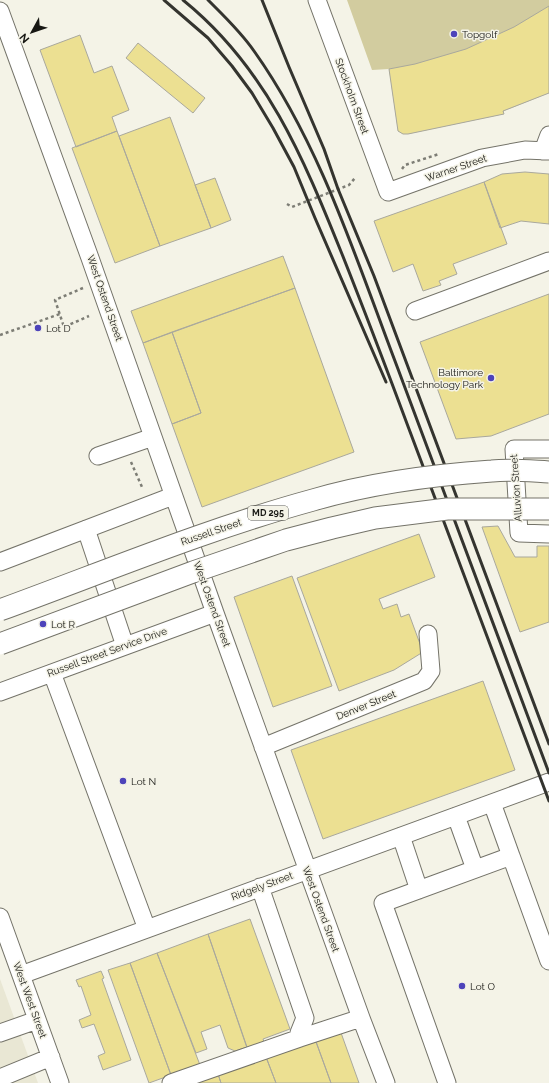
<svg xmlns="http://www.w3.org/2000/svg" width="549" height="1083" font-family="Raleway,sans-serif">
<rect width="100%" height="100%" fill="#f4f3e7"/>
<!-- built -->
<path fill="#e9e7d4" d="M0,979L38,1083H0Z"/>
<!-- green -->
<path fill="#d2cc9f" d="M347,0H549V93L504,111V114L408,134H403L398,131L389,69L372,70Z"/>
<!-- building -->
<path fill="#ece092" stroke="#a9a89d" d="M549,6V93L503,111L504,114L408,134H403L398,131L389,69L415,64L466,49L514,27Z
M80,35L94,73L112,66L129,110L112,117L117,131L76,147L40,50Z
M138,43L205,98L193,113L126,58Z
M170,117L211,228L160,246L119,136Z
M117,131L160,246L115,263L72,148Z
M525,172L549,174V224L521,221L500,228L484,182L502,174Z
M215,178L231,220L211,228L195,185Z
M484,182L507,244L453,264L457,274L439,281L441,285L423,291L413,264L393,272L374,221Z
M283,256L295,288L143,343L131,311Z
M295,288L354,452L202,507L172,424L201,413L172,332Z
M549,294V414L491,436L456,439L420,342Z
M172,332L201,413L172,424L143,343Z
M498,526L515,557H537V546H549V622L520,632L482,527Z
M419,534L435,577L379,599L383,609L397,604L401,617L409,614L423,652L394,670L339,691L297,578Z
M292,576L332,686L273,707L234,597Z
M483,681L515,770L323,839L291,750Z
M250,919L290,1029L263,1039L264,1042L247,1048L208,934Z
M208,934L247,1047L235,1051L228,1048L220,1025L201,1032L207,1049L196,1053L157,953Z
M157,953L200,1065L171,1075L130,963Z
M130,963L171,1075L149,1083L108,970Z
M101,971L104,978L102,979L131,1060L103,1070L98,1056L105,1053L94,1024L82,1028L79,1020L91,1015L81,986L79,987L76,980Z
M340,1030L359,1083H331L315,1039Z
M315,1039L331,1083H276L266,1057Z
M266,1057L276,1083H221L218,1074Z
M218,1074L221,1083H192Z"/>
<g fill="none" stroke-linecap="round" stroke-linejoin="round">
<defs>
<path id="minor" d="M317,0L388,192L482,158L525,150L549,151
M0,11L90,258L215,613L361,1018L386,1083
M543,151L549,135
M415,311L549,261
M549,449H514L519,533L549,534
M98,456L153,437
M86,529L125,646
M0,562L173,496
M52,673L147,929
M0,692L215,613
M263,747L424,681L431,671L428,634
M492,803L511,856
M456,816L475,869
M401,836L419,890
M260,887L305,1018L299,1033L300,1038L361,1018
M0,917L60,1083
M21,975L549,782
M0,1033L37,1020
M0,1078L51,1057
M171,1083L300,1038
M447,1083L383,903L511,856L549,961"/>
</defs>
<!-- minor casing -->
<use href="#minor" stroke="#747369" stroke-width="19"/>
<!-- path -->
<path stroke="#7d7d75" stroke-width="2.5" stroke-dasharray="3 3" stroke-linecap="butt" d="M402,169L405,165L439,154
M287,204L292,207L349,185L355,178
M83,288L55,300L64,327L89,316
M0,335L60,314
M131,462L142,487"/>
<!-- minor -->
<use href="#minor" stroke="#fff" stroke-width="17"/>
<!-- rail -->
<path stroke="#34342f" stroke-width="3" d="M164,0L208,38L232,66L252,93L273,128L294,167L315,218L386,382
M183,0C266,67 303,157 342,254C365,312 387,370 409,429C456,553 502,677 549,801
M208,0C224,16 241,32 254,51C321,145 357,262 398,369C449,503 498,638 549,773
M262,0L289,67L324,149L338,189L374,276L549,744"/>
<defs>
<path id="major-bridge" d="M0,610C104,572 207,529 313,500C371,483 432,475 492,471C510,469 530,471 549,472
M0,644L193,572L286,540L332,528L375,518L447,509H549"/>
</defs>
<!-- major-bridge casing -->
<use href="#major-bridge" stroke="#747369" stroke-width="23" stroke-linecap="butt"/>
<!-- major-bridge -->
<use href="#major-bridge" stroke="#fff" stroke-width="21"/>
</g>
<!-- markers -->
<g fill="#4d43ba" stroke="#f4f3e7" stroke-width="1.5">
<circle cx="454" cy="34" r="4"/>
<circle cx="38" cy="328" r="4"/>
<circle cx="491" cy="378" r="4"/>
<circle cx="43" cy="624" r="4"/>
<circle cx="123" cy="781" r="4"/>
<circle cx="462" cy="986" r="4"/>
</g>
<g text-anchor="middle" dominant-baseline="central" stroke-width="3" stroke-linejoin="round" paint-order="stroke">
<!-- shield labels -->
<rect fill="#f4f3e7" stroke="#595953" stroke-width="1" x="248" y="506" width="40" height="14" rx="3"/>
<g font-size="9" font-weight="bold" fill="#171713">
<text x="268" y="513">MD 295</text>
</g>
<!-- poi labels -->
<g font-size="10" fill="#171713" stroke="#f4f3e7" text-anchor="start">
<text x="462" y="34">Topgolf</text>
<text x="46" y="328">Lot D</text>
<text x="483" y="372" text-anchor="end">Baltimore<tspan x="483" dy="12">Technology Park</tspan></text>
<text x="51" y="624">Lot R</text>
<text x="131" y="781">Lot N</text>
<text x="470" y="986">Lot O</text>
</g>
<!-- street labels -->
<g font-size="10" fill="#171713" stroke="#f4f3e7">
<text transform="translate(352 96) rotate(70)">Stockholm Street</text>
<text transform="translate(456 168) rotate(-19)">Warner Street</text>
<text transform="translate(105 298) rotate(71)">West Ostend Street</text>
<text transform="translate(516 488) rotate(-94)">Alluvion Street</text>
<text transform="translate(211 532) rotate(-19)">Russell Street</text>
<text transform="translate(212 604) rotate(70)">West Ostend Street</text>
<text transform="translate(107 652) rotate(-20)">Russell Street Service Drive</text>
<text transform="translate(366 705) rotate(-22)">Denver Street</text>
<text transform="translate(262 886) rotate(-20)">Ridgely Street</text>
<text transform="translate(321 909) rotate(70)">West Ostend Street</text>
<text transform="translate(30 1000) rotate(70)">West West Street</text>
</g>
</g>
<!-- north arrow -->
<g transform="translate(32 32) rotate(230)" stroke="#f4f3e7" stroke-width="3" paint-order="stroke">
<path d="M0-3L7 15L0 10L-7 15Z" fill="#171713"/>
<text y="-6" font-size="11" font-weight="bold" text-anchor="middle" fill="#171713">N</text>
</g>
</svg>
